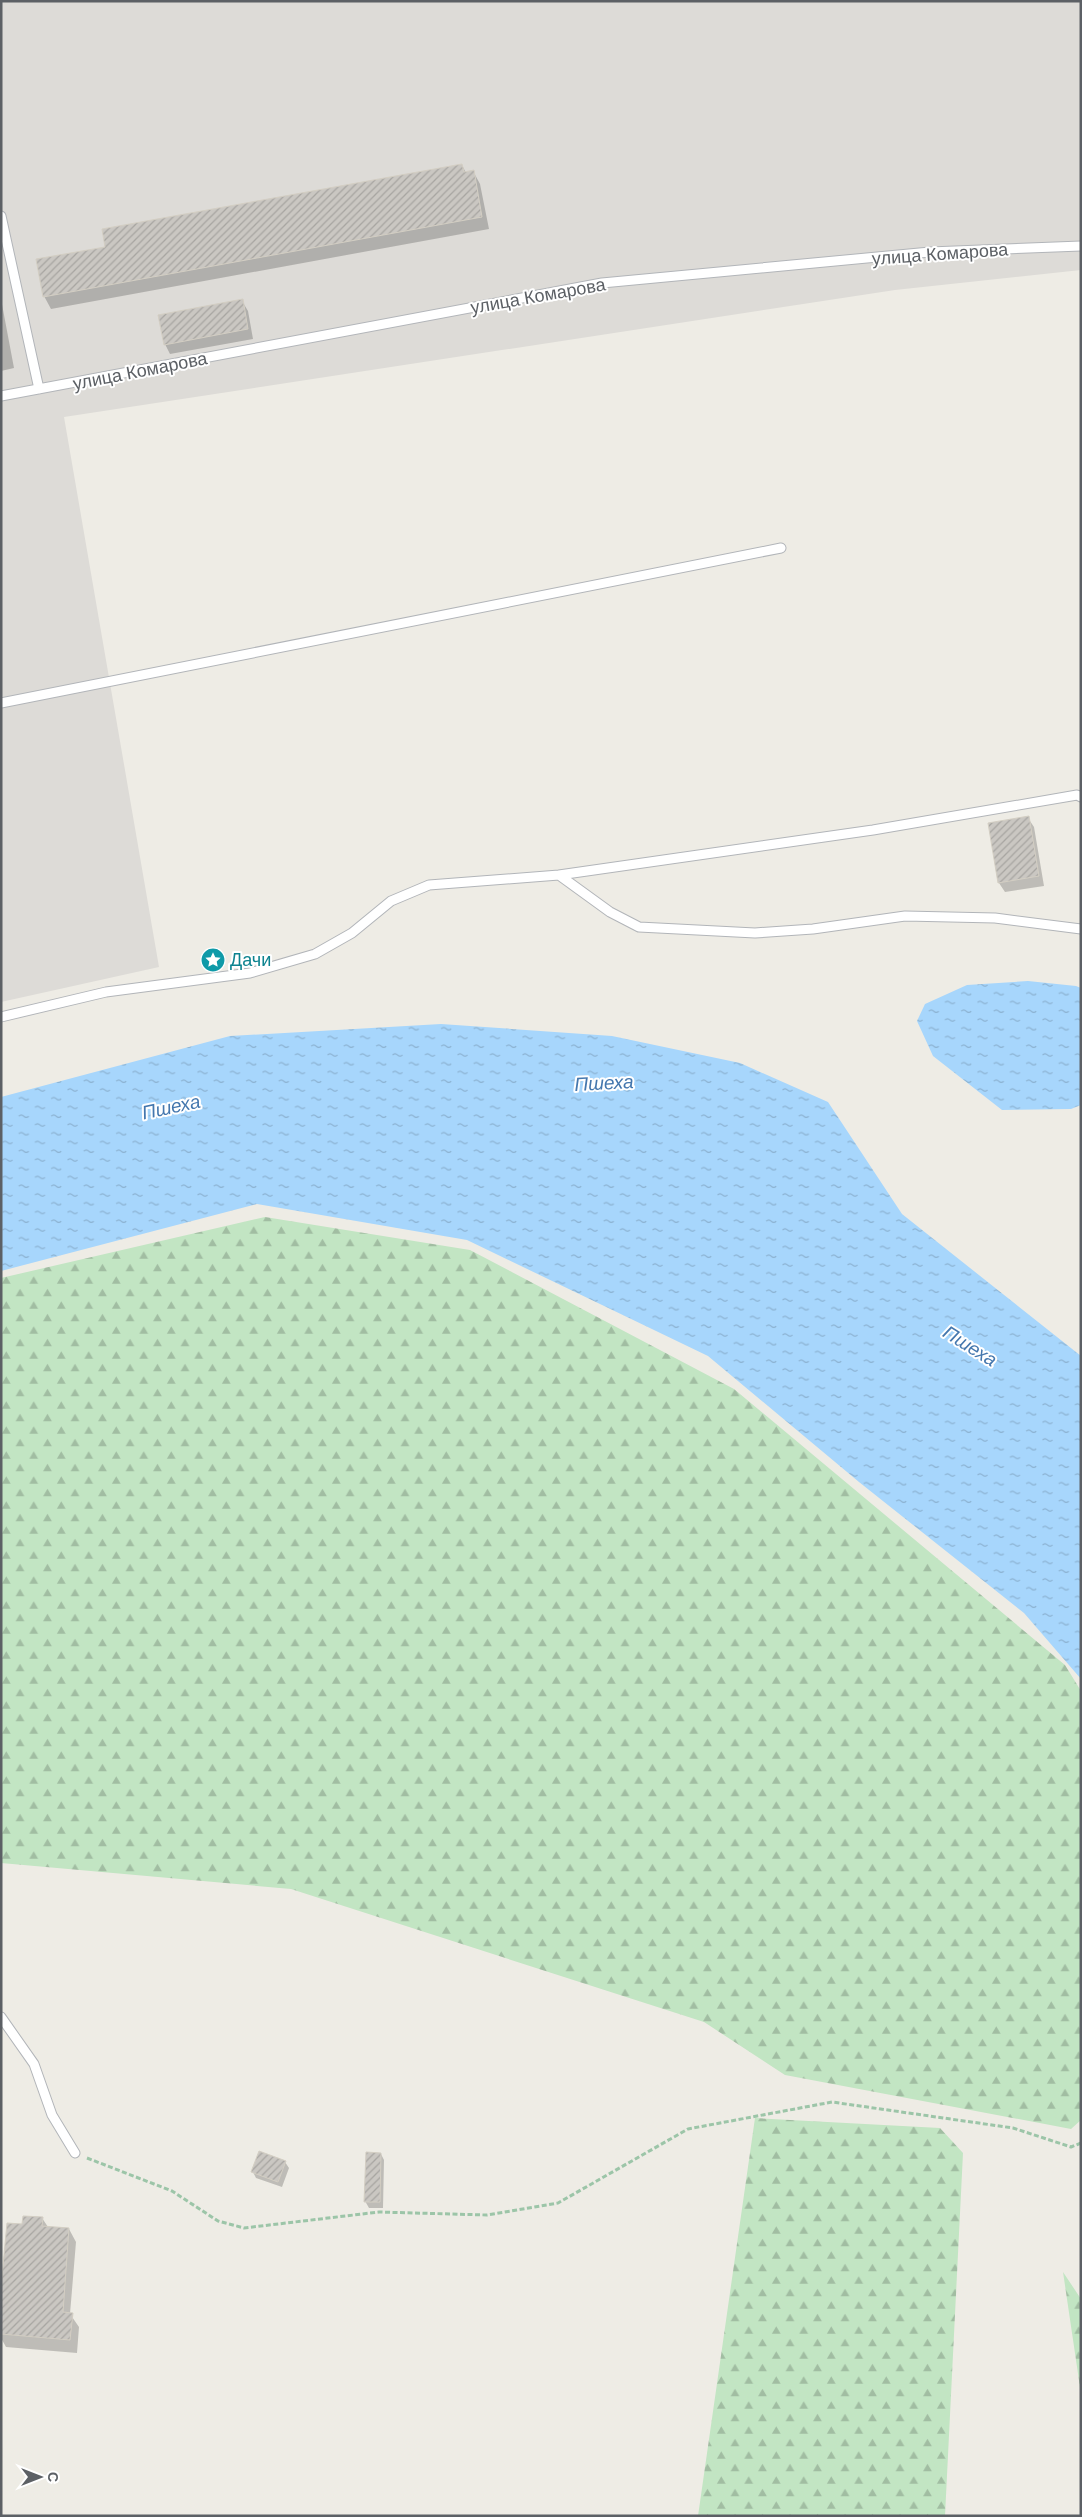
<svg xmlns="http://www.w3.org/2000/svg" width="1082" height="2517" font-family="'DM Sans',sans-serif">
<defs>
<pattern id="forest-firs" width="22" height="20" patternUnits="userSpaceOnUse" patternTransform="scale(1.25)"><rect width="22" height="20" fill="#c2e5c3"/><path d="M5 1l3.5 6h-7zM16 11l3.5 6h-7z" fill="#a1bda2"/></pattern>
<pattern id="water-ripples" width="26" height="14" patternUnits="userSpaceOnUse" patternTransform="scale(1.25)"><rect width="26" height="14" fill="#a7d6fc"/><path d="M2 4q2-2 4 0t4 0M15 11q2-2 4 0t4 0" fill="none" stroke="#8bb1d0"/></pattern>
<pattern id="building-hatch" width="6" height="6" patternUnits="userSpaceOnUse" patternTransform="scale(1.25)"><rect width="6" height="6" fill="#cac7c2"/><path d="M-1 1l2-2M0 6l6-6M5 7l2-2" fill="none" stroke="#a7a5a1"/></pattern>
</defs>
<rect width="100%" height="100%" fill="#eeece5"/>
<!-- industrial -->
<path fill="#dddbd7" d="M1,1H1081V270L895,290L64,417L159,967L1,1002Z"/>
<!-- forest -->
<path fill="url(#forest-firs)" d="M265,1217L470,1250L734,1389L1065,1665L1081,1691V2120L1071,2129L785,2075L704,2022L291,1889L1,1863V1278Z
M755,2118L940,2128L963,2153L945,2516H698Z
M1063,2272L1081,2299V2394Z"/>
<!-- water -->
<path fill="url(#water-ripples)" d="M1028,981L1076,986L1081,988V1105L1071,1109L1002,1110L933,1056L917,1021L925,1004L967,985Z
M441,1024L612,1036L740,1063L828,1102L902,1214L1081,1356V1679L1024,1613L859,1482L708,1356L467,1240L257,1204L1,1271V1097L230,1036Z"/>
<!-- shadow -->
<path fill="#0003" d="M462,165L466,173L473,171L480,184L489,229L51,309L44,296L107,248Z
M1,299L14,368L1,371Z
M242,301L248,311L253,339L170,354L165,344Z
M1028,818L1034,827L1044,886L1005,892L999,883Z
M381,2154L384,2160L383,2208H369L365,2201Z
M285,2162L289,2168L282,2187L256,2178L253,2172Z
M42,2218L48,2227L69,2229L76,2242L70,2314L79,2327L77,2353L6,2347L1,2338V2302L24,2226Z"/>
<!-- building -->
<path fill="url(#building-hatch)" stroke="#d3cec3" d="M462,164L464,172L474,170L482,217L43,297L36,259L105,247L102,229Z
M243,299L248,329L164,345L158,315Z
M1029,816L1039,876L998,883L988,823Z
M259,2151L286,2161L278,2182L251,2172Z
M366,2152L381,2153L380,2202H364Z
M23,2216L43,2217L42,2226L69,2228L63,2312L73,2313L70,2340L1,2334V2287L7,2223L22,2224Z"/>
<g fill="none" stroke-linecap="round" stroke-linejoin="round">
<defs>
<path id="lane" d="M1,216L39,389
M1,396L602,283L930,252L1081,246
M1,703L781,548
M559,875L873,830L1077,795L1081,797
M1,1017L106,992L250,973L315,954L352,933L391,901L429,885L559,875L610,912L639,927L755,933L813,929L905,916L995,918L1081,929
M1,2017L34,2064L52,2115L75,2153"/>
</defs>
<!-- lane casing -->
<use href="#lane" stroke="#b2b5b9" stroke-width="11"/>
<!-- path -->
<path stroke="#9cc5a8" stroke-width="3" stroke-dasharray="5 2.5" stroke-linecap="butt" d="M87,2158L172,2191L218,2221L244,2228L379,2212L487,2215L558,2203L688,2129L832,2102L1013,2128L1071,2147L1081,2143"/>
<!-- lane -->
<use href="#lane" stroke="#fff" stroke-width="9"/>
</g>
<!-- icons -->
<defs>
<symbol id="sight-disc" viewBox="-11 -11 22 22"><circle r="9.5" fill="#0f9aa8" stroke="#fff"/><path d="M0-6L1.8-2.2L6-1.7L2.9 1.2L3.7 5.4L0 3.3L-3.7 5.4L-2.9 1.2L-6-1.7L-1.8-2.2Z" fill="#fff"/></symbol>
</defs>
<g fill-rule="evenodd">
<use href="#sight-disc" x="199" y="946" width="28" height="28"/>
</g>
<g text-anchor="middle" dominant-baseline="central" stroke-width="4" stroke-linejoin="round" paint-order="stroke">
<!-- street labels -->
<g font-size="18" fill="#5c6065" stroke="#fff">
<text transform="translate(940 254) rotate(-4)">улица Комарова</text>
<text transform="translate(538 296) rotate(-10)">улица Комарова</text>
<text transform="translate(140 371) rotate(-11)">улица Комарова</text>
</g>
<!-- culture labels -->
<g font-size="18" fill="#0d838f" stroke="#fff" text-anchor="start">
<text x="230" y="960">Дачи</text>
</g>
<!-- water labels -->
<g font-size="19" font-style="italic" fill="#4477ae" stroke="#fff">
<text transform="translate(604 1083) rotate(-3)">Пшеха</text>
<text transform="translate(171 1107) rotate(-12)">Пшеха</text>
<text transform="translate(970 1346) rotate(32)">Пшеха</text>
</g>
</g>
<!-- border -->
<rect width="1082" height="2517" fill="none" stroke="#5c6065" stroke-width="5"/>
<!-- north arrow -->
<g transform="translate(40 2477) rotate(90)" stroke="#ffffff" stroke-width="4" paint-order="stroke">
<path d="M0-4L9 19L0 12L-9 19Z" fill="#5c6065"/>
<text y="-8" font-size="14" font-weight="bold" text-anchor="middle" fill="#5c6065">С</text>
</g>
</svg>
